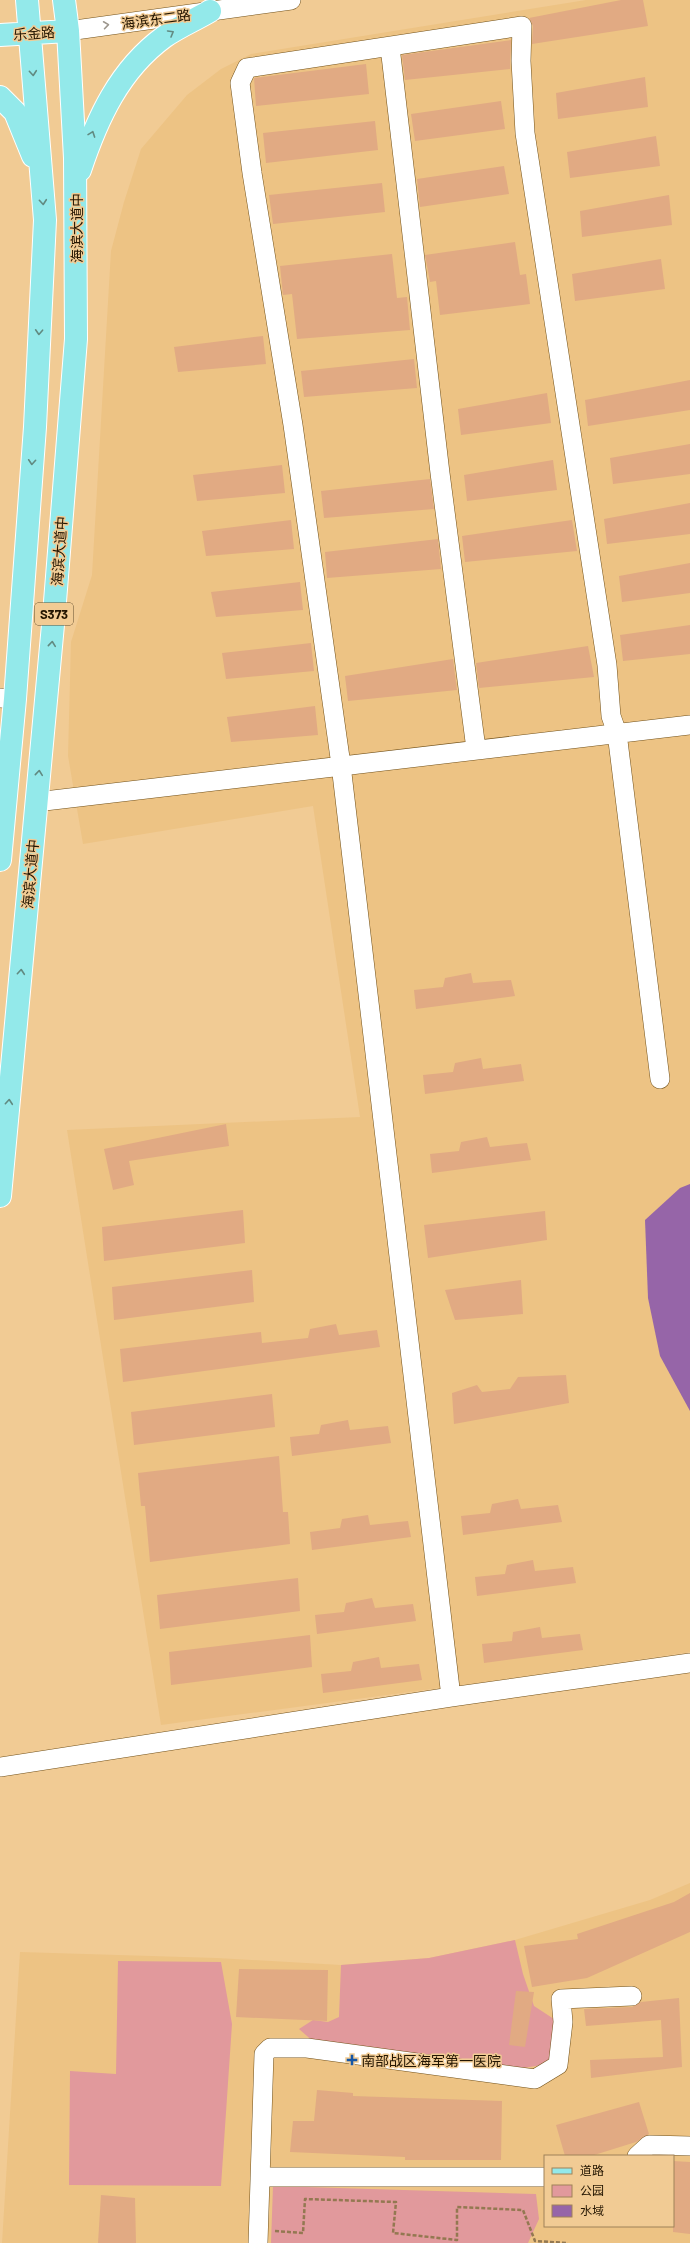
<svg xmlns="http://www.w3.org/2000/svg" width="690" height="2243" font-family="Barlow,'Noto Sans SC',sans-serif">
<rect width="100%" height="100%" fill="#f1cb94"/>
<!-- built -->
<path fill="#edc384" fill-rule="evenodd" d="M586,0H690V1652L477,1683L161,1725L67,1130L360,1117L313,806L83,844L68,756L71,642L92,575L111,251L124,202L141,149L187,95L221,69L251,54Z
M690,1883V2243H2L20,1952L217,1958L341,1965L429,1958L515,1940L650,1900ZM545,2156H673V2226H545Z"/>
<!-- green -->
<path fill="#e1999c" d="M515,1940L523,1974L534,2006L557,2021L549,2061L542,2065L517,2069L315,2043L299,2029L313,2020L328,2022L339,2017L341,1965L429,1958Z
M118,1961L221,1962L232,2024L221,2186L69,2185L70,2071L116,2074Z
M273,2186L536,2194L539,2219L528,2243H271Z"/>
<!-- water -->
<path fill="#9665a8" d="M690,1184V1411L660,1356L648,1298L645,1220L680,1188Z"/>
<!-- building -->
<path fill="#e1aa83" d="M621,0H643L648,26L532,44L533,26L529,18Z
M511,40L510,69L405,80L402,55Z
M366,64L369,94L256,106L254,78Z
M645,77L648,107L558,119L556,93Z
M501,101L505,129L415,141L411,114Z
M375,121L378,150L266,163L263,133Z
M656,136L660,166L570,178L567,152Z
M504,166L509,194L420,207L417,179Z
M382,183L385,212L273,224L269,195Z
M669,195L672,225L582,237L580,211Z
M515,242L520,275L526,274L530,304L440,315L436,281L430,282L425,255Z
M392,254L397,298L407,297L410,330L297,339L292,294L283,295L280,266Z
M661,259L665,289L575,301L572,274Z
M263,336L266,364L178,372L174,347Z
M414,359L417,388L304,397L301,371Z
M690,380V410L588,426L585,400Z
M547,393L551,423L461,435L458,409Z
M690,444V474L613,484L610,458Z
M553,460L557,490L467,501L464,475Z
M282,465L285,493L197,501L193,475Z
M430,479L434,509L324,518L321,491Z
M690,503V534L607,544L604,519Z
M291,520L294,549L206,556L202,531Z
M572,520L577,551L465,562L462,536Z
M438,539L441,569L327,578L325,552Z
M690,563V593L622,602L619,576Z
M300,582L303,610L216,617L211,592Z
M690,625V654L623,661L620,635Z
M311,643L314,671L226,679L222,653Z
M588,646L594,677L479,688L476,663Z
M453,659L457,690L348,701L345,676Z
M315,706L318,735L231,742L227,717Z
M471,973L473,983L511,980L515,996L416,1009L414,990L443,987L445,978Z
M481,1058L483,1069L521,1064L524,1081L425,1094L423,1075L453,1072L455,1063Z
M226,1124L229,1146L129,1161L134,1185L113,1190L104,1149Z
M487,1137L490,1147L527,1143L531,1160L432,1173L430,1154L459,1151L461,1142Z
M243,1210L245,1243L104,1261L102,1227Z
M545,1211L547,1240L428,1258L424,1225Z
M252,1270L254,1302L114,1320L112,1287Z
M521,1280L523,1314L455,1320L445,1290Z
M336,1324L339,1335L377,1330L380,1347L123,1382L120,1349L261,1332L262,1343L308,1338L310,1329Z
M566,1375L569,1403L454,1424L452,1393L477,1385L482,1392L510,1389L518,1377Z
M272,1394L275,1427L134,1445L131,1412Z
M348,1420L350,1430L388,1426L391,1443L292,1456L290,1437L319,1434L321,1425Z
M279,1456L283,1512H288L290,1544L150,1562L145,1506H141L138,1473Z
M518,1499L521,1509L558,1505L562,1522L463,1535L461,1516L490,1513L492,1504Z
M368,1515L370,1525L408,1521L411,1537L312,1550L310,1532L340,1528L342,1519Z
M533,1560L535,1571L573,1567L576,1583L477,1596L475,1577L505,1574L507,1565Z
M298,1578L300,1611L160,1629L157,1595Z
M372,1598L375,1608L413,1604L416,1621L317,1634L315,1615L344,1612L346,1603Z
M540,1627L542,1638L580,1634L583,1650L484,1663L482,1644L512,1641L513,1632Z
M310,1635L312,1667L171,1685L169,1652Z
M379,1657L381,1668L419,1664L422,1680L323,1693L321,1674L351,1671L353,1662Z
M690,1893V1932L587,1978L532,1987L524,1946L578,1939L577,1934L674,1902Z
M239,1969L328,1970L327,2021L236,2017Z
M516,1991L534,1992L525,2047L509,2045Z
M679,1998L682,2067L591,2078L590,2060L663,2057L661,2020L586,2026L584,2009L632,2007L641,2002Z
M317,2090L353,2093V2096L502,2101L501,2160H405V2157L290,2152L293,2121H314Z
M639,2102L649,2134L636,2142L591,2156H565L556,2125Z
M673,2161L690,2162V2234L673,2232Z
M101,2195L135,2198L136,2243H98Z"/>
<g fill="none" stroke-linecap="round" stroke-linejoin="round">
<defs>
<path id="minor" d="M68,31L291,0
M390,47L440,473L476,749
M0,698L15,699
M36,802L690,725
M451,1697L341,765L293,425L252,173L240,83L247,68L522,26L521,61L525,133L607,665L611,716L617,733L660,1079
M0,1767L451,1697L690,1663
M637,2156L649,2145L690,2146
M260,2177H545
M258,2243L264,2054L270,2048H307L535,2079L558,2065L563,2022L561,1999L632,1996"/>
<path id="major" d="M0,35L68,31
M0,97L15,112L33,156
M80,170C97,119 119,70 164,37C178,27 195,20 210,11
M0,860L15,699L35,427L45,220L27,0
M0,1196L54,614L76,339L75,158L68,31L64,0"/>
</defs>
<!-- minor casing -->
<use href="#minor" stroke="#725119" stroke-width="20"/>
<!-- major casing -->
<use href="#major" stroke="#fff" stroke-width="24"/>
<!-- path -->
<path stroke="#937851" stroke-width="2.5" stroke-dasharray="4 2" stroke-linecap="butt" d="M275,2231L303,2233L305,2199L396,2202L393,2233L457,2240V2207L523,2210L535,2241L568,2243"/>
<!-- minor -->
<use href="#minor" stroke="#fff" stroke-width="19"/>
<!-- major -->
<use href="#major" stroke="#93e9ea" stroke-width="22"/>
</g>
<!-- one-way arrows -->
<defs><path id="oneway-chevron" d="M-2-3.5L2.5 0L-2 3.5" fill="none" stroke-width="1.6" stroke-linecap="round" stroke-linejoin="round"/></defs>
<use stroke="#9c968d" href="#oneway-chevron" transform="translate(106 25) rotate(-8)"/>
<g stroke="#618a81">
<use href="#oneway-chevron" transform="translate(171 33) rotate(-30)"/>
<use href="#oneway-chevron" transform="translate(33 73) rotate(85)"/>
<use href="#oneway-chevron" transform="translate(92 134) rotate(-70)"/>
<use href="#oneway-chevron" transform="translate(43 202) rotate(85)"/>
<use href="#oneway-chevron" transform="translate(39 332) rotate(93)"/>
<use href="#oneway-chevron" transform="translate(32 462) rotate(94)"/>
<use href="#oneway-chevron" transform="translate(52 644) rotate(-84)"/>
<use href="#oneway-chevron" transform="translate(39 773) rotate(-84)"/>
<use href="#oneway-chevron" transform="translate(21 972) rotate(-85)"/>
<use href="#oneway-chevron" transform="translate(9 1102) rotate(-85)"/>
</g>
<!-- markers -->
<path fill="#1556a6" stroke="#f1cb94" stroke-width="1.5" d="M350 2054h4v4h4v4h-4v4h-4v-4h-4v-4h4z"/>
<g text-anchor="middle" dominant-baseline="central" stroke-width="3" stroke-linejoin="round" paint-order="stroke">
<!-- shield labels -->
<rect fill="#f1cb94" stroke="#614c2d" stroke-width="1" x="35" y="603" width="38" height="22" rx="3"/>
<g font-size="13" font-weight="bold" fill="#231501">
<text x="54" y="614">S373</text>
</g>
<!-- street labels -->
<g font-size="14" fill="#231501" stroke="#f1cb94">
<text transform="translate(156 19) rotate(-8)">海滨东二路</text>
<text transform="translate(34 33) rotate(-4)">乐金路</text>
<text transform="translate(76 228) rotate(-90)">海滨大道中</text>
<text transform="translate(59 551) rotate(-86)">海滨大道中</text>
<text transform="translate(30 874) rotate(-85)">海滨大道中</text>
</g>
<!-- poi labels -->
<g font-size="14" fill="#231501" stroke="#f1cb94" text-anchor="start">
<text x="361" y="2060">南部战区海军第一医院</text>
</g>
</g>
<!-- legend -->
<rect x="544" y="2155" width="130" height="72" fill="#f1cb94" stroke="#9f8259"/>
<rect x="552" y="2168" width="20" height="6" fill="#93e9ea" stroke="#9f8259"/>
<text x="580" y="2175" font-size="12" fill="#231501">道路</text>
<rect x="552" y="2185" width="20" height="12" fill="#e1999c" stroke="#9f8259"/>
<text x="580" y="2195" font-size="12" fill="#231501">公园</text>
<rect x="552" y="2205" width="20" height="12" fill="#9665a8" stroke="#9f8259"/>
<text x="580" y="2215" font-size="12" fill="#231501">水域</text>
</svg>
